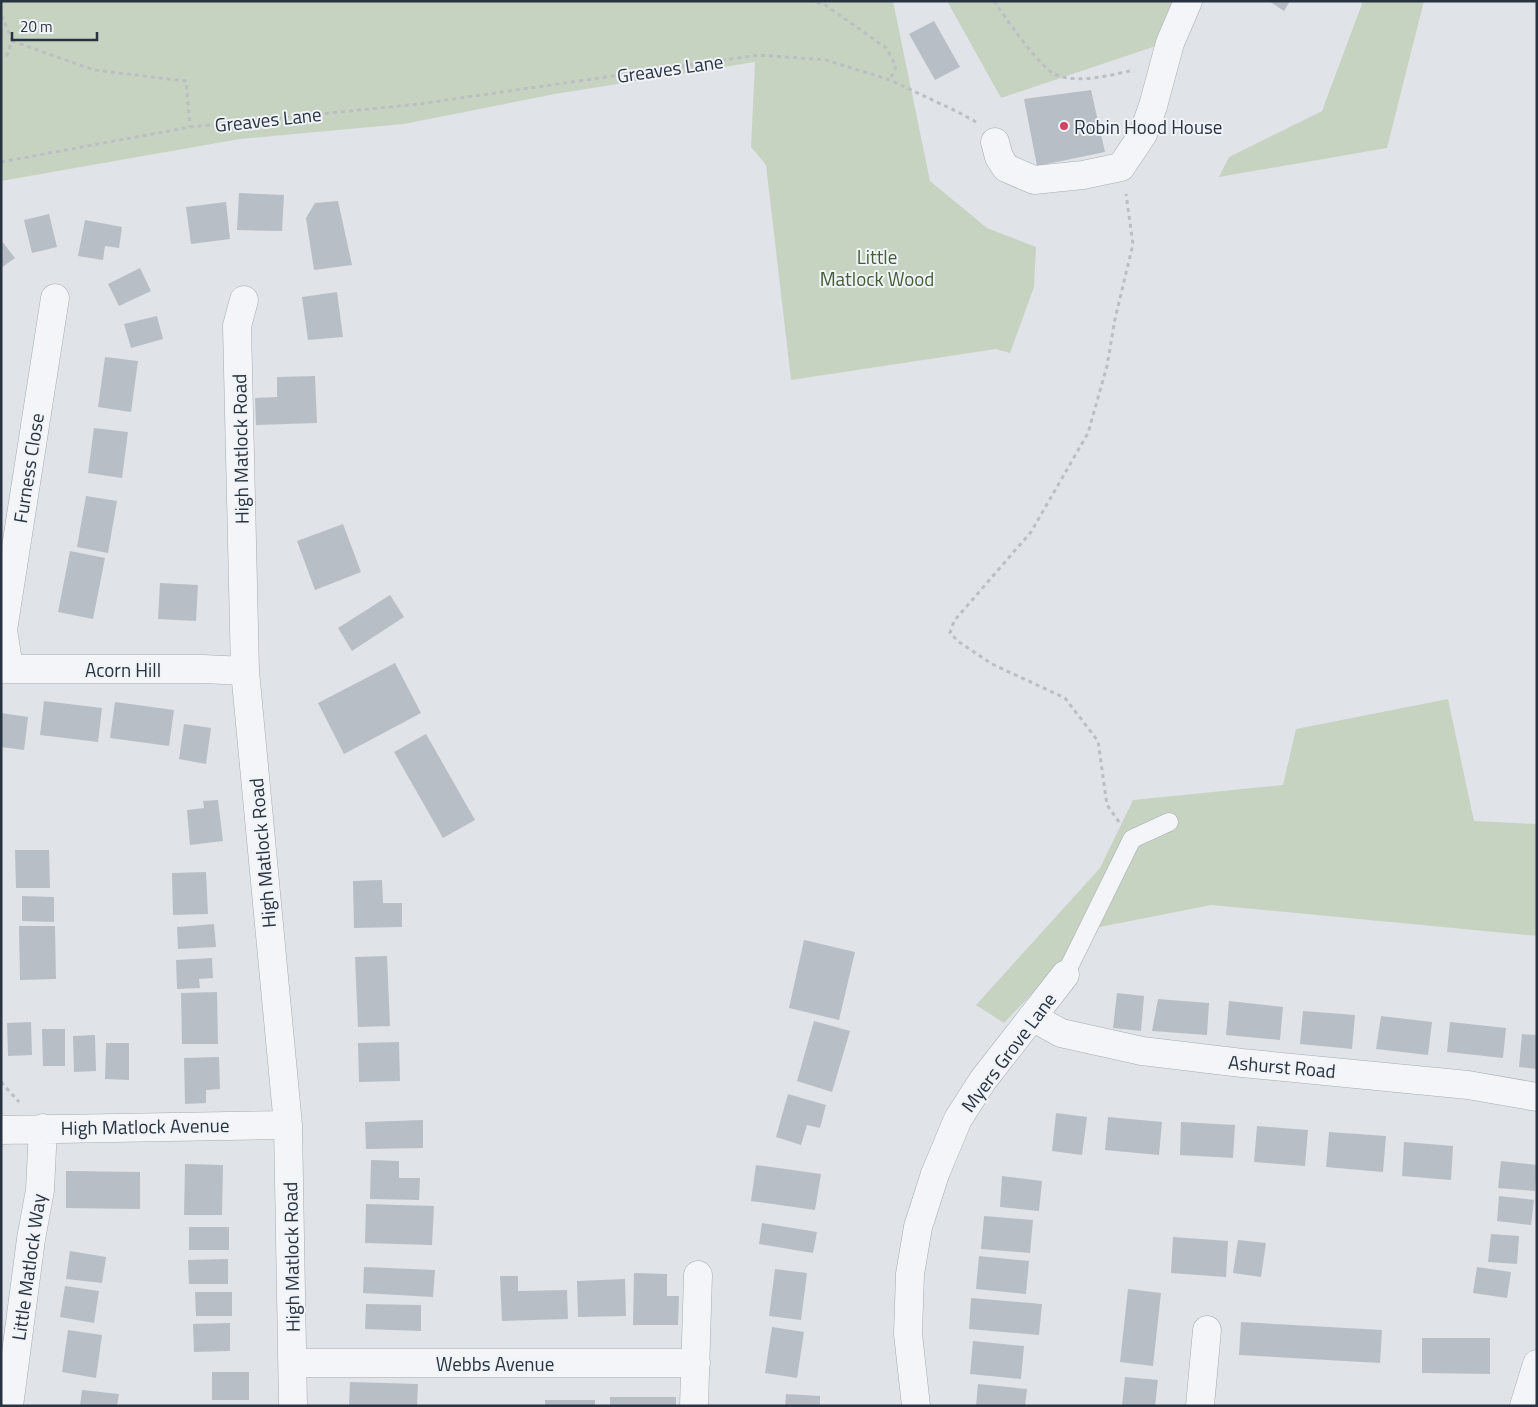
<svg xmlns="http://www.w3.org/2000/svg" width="1538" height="1407" font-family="'Titillium Web',sans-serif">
<rect width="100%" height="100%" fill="#e0e4e9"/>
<!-- green -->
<path fill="#c7d3c1" d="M1,1H893L930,181L987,228L1036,247L1034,287L1010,353L996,349L791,380L766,165L751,147L755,62L555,94L404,124L240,139L1,181Z
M947,1H1174L1162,44L1001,98Z
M1363,1H1424L1387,148L1219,177L1229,157L1322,111Z
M1448,699L1474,821L1537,824V936L1211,905L1095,928L1004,1023L976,1005L1100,868L1133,800L1283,785L1296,729Z"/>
<!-- building -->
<path fill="#b7bec6" d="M1269,1H1290L1284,11Z
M934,21L960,67L935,80L909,34Z
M1091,90L1105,152L1037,166L1024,99Z
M239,193L284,195L282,231L237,230Z
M338,201L352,265L314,270L306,218L315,203Z
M226,202L230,239L191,244L186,207Z
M49,214L57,247L32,253L24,220Z
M85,220L122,227L119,248L105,246L103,260L78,256Z
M1,240L15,258L1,268Z
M140,268L151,291L119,306L108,284Z
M337,292L343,337L308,340L302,297Z
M157,316L163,339L131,348L124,324Z
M105,357L138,361L131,412L98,407Z
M315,376L317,423L256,425L255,398L277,397V377Z
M94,428L128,432L122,478L88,473Z
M86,496L117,501L108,553L77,547Z
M343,524L361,572L315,590L297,541Z
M70,551L105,558L93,619L58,612Z
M160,583L198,585L196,621L158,619Z
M390,595L404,617L352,651L338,628Z
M395,663L421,713L344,754L318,703Z
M44,701L102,708L98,742L40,735Z
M115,702L174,710L169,746L110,738Z
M1,713L28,717L24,750L1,747Z
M184,724L211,728L206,764L179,759Z
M426,734L475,820L443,838L394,752Z
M218,800L223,841L190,845L187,810L204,808L203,801Z
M15,850H49L50,888H16Z
M206,872L208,914L173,915L172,873Z
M382,880L383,903H402V927L354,928L353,881Z
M22,896L54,897V922L22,921Z
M214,924L216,947L178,949L177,927Z
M19,926H55L56,979L20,980Z
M804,940L855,952L839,1020L789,1008Z
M387,956L390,1026L358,1027L355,957Z
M212,958L213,978L199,979L200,988L177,989L176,960Z
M217,992L218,1044H182L181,993Z
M1117,993L1144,996L1141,1031L1113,1028Z
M1158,999L1209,1003L1207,1035L1152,1031Z
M1229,1001L1283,1007L1280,1040L1226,1035Z
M1303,1011L1355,1015L1352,1049L1300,1044Z
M1381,1016L1432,1022L1428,1055L1376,1049Z
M814,1021L850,1031L832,1092L797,1081Z
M31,1022L32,1055L8,1056L7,1023Z
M1450,1022L1506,1028L1503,1058L1447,1052Z
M42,1029H65V1066H43Z
M1522,1034L1537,1035V1069L1519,1067Z
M95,1035L96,1071L74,1072L73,1036Z
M399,1042L400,1081L359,1082L358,1043Z
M106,1043H129V1080L105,1079Z
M219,1057L220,1089L206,1090V1103L185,1104L184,1058Z
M788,1094L826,1105L820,1128L807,1125L801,1145L776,1137Z
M1056,1113L1087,1117L1082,1155L1052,1151Z
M1108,1117L1162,1122L1159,1155L1105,1150Z
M423,1120V1148L366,1149L365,1122Z
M1181,1122L1235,1125L1233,1158L1180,1155Z
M1257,1126L1308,1130L1305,1166L1254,1162Z
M1329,1132L1386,1136L1383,1172L1326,1167Z
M1404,1142L1453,1146L1451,1180L1402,1176Z
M371,1160L399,1161V1178H420L419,1200L370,1199Z
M1501,1161L1537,1165L1535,1191L1498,1188Z
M185,1164L223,1165L222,1215H184Z
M756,1165L821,1174L815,1210L751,1201Z
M66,1171L140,1172V1209L66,1208Z
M1002,1176L1042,1181L1039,1211L1000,1207Z
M1499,1196L1534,1200L1531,1225L1497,1221Z
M366,1204L434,1206L432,1245L365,1243Z
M984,1216L1033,1220L1030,1253L981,1249Z
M762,1223L817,1232L813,1253L759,1244Z
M189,1227H229V1250H189Z
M1491,1234L1519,1236L1517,1264L1488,1262Z
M1173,1237L1228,1241L1226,1277L1171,1273Z
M1238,1240L1266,1243L1261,1277L1233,1273Z
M70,1251L106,1257L102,1283L66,1279Z
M979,1256L1029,1261L1026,1294L976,1289Z
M228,1259V1284H189L188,1260Z
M364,1267L435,1270L433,1297L363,1293Z
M1477,1267L1511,1272L1507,1298L1473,1293Z
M775,1269L807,1273L801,1320L769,1316Z
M634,1273L667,1274V1296H679L678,1325H633Z
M500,1276H518V1291L567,1290L568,1319L502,1321Z
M625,1279L626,1316L578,1317L577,1281Z
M65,1286L99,1291L94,1323L60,1317Z
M1128,1289L1161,1293L1153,1366L1120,1362Z
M195,1292H232V1316H196Z
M971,1298L1042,1304L1039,1335L969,1329Z
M366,1304L421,1305V1331L365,1329Z
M1241,1322L1382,1330L1380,1363L1239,1355Z
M230,1323V1351L194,1352L193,1324Z
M772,1327L804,1332L797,1378L765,1373Z
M68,1330L102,1335L96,1378L62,1372Z
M1422,1338H1490V1374L1422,1373Z
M973,1341L1024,1346L1021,1379L970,1374Z
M212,1372H249V1400H212Z
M1125,1377L1158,1380L1155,1406H1122Z
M350,1382L418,1384L417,1406H349Z
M978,1384L1027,1389L1025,1406H976Z
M82,1390L119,1394L117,1406H80Z
M786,1394L820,1396V1406H785Z
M610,1397H676V1406H610Z
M545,1400H595V1406H545Z"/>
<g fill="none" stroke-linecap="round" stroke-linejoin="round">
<defs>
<path id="service" d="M1065,975L1132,839L1169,822"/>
<path id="minor" d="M995,142L999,157L1006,168L1034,180L1083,175L1121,167L1143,134L1153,106L1170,43L1188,1
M244,300L237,326L245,671L288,1125L293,1406
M9,668L3,630L55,298
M1,669H203L245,671
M1032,1017L1061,1033L1142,1051L1242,1063L1468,1085L1537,1097
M1,1130L288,1125
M293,1363H696
M9,1406L31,1239L40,1190L43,1128
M694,1406L698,1275
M916,1406L908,1334L910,1274L918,1227L935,1174L958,1119L983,1080L1065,975
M1200,1406L1207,1330
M1524,1406L1537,1364"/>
</defs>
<!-- service casing -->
<use href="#service" stroke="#a5abb3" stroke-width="19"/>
<!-- minor casing -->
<use href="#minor" stroke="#a5abb3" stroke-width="29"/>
<!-- path -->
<path stroke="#babfc5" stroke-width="3" stroke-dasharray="4 4" stroke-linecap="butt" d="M809,1L824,4L886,48L896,66L890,80
M994,1C1006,18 1041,71 1059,76C1082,83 1111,75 1134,70
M1,16L3,18L12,41L7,55L1,56
M12,41L94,70L186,81L190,127
M1,162L190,127L419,104L759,55L826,60L890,80L958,112L976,122
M1119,822L1107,805L1098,741L1065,698L992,664L959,642L950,633L954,621L1031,532L1088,433L1107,366L1115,319L1133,244L1126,194
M1,1082L19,1102"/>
<!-- service -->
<use href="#service" stroke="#f3f5f8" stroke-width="18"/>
<!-- minor -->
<use href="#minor" stroke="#f3f5f8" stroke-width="28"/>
</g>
<!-- markers -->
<circle fill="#d04363" stroke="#f0f3f7" stroke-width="2" cx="1064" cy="126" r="5"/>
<g text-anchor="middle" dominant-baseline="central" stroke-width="4" stroke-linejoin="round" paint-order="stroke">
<!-- street labels -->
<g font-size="19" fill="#283341" stroke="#f0f3f7">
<text transform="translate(670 68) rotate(-8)">Greaves Lane</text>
<text transform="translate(268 119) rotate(-6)">Greaves Lane</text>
<text transform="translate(240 449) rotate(-91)">High Matlock Road</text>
<text transform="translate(28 468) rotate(-81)">Furness Close</text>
<text x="123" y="669">Acorn Hill</text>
<text transform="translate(262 853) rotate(-95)">High Matlock Road</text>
<text transform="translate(1008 1052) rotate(-53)">Myers Grove Lane</text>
<text transform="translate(1282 1066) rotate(5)">Ashurst Road</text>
<text transform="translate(145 1126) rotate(-1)">High Matlock Avenue</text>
<text transform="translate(291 1257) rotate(-91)">High Matlock Road</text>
<text transform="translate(28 1267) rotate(-82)">Little Matlock Way</text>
<text x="495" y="1363">Webbs Avenue</text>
</g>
<!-- poi labels -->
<g font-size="19" fill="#283341" stroke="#f0f3f7" text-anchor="start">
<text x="1074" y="126">Robin Hood House</text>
</g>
<!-- park labels -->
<g font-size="19" fill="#405d35" stroke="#f0f3f7">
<text x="877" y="256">Little<tspan x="877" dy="22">Matlock Wood</tspan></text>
</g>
</g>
<!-- border -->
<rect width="1538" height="1407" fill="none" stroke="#283341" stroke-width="5"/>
<!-- scale -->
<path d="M12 32v8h85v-8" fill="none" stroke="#283341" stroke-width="2.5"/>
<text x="20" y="32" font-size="15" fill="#283341" stroke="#f0f3f7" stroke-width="4" paint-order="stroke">20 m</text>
</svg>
